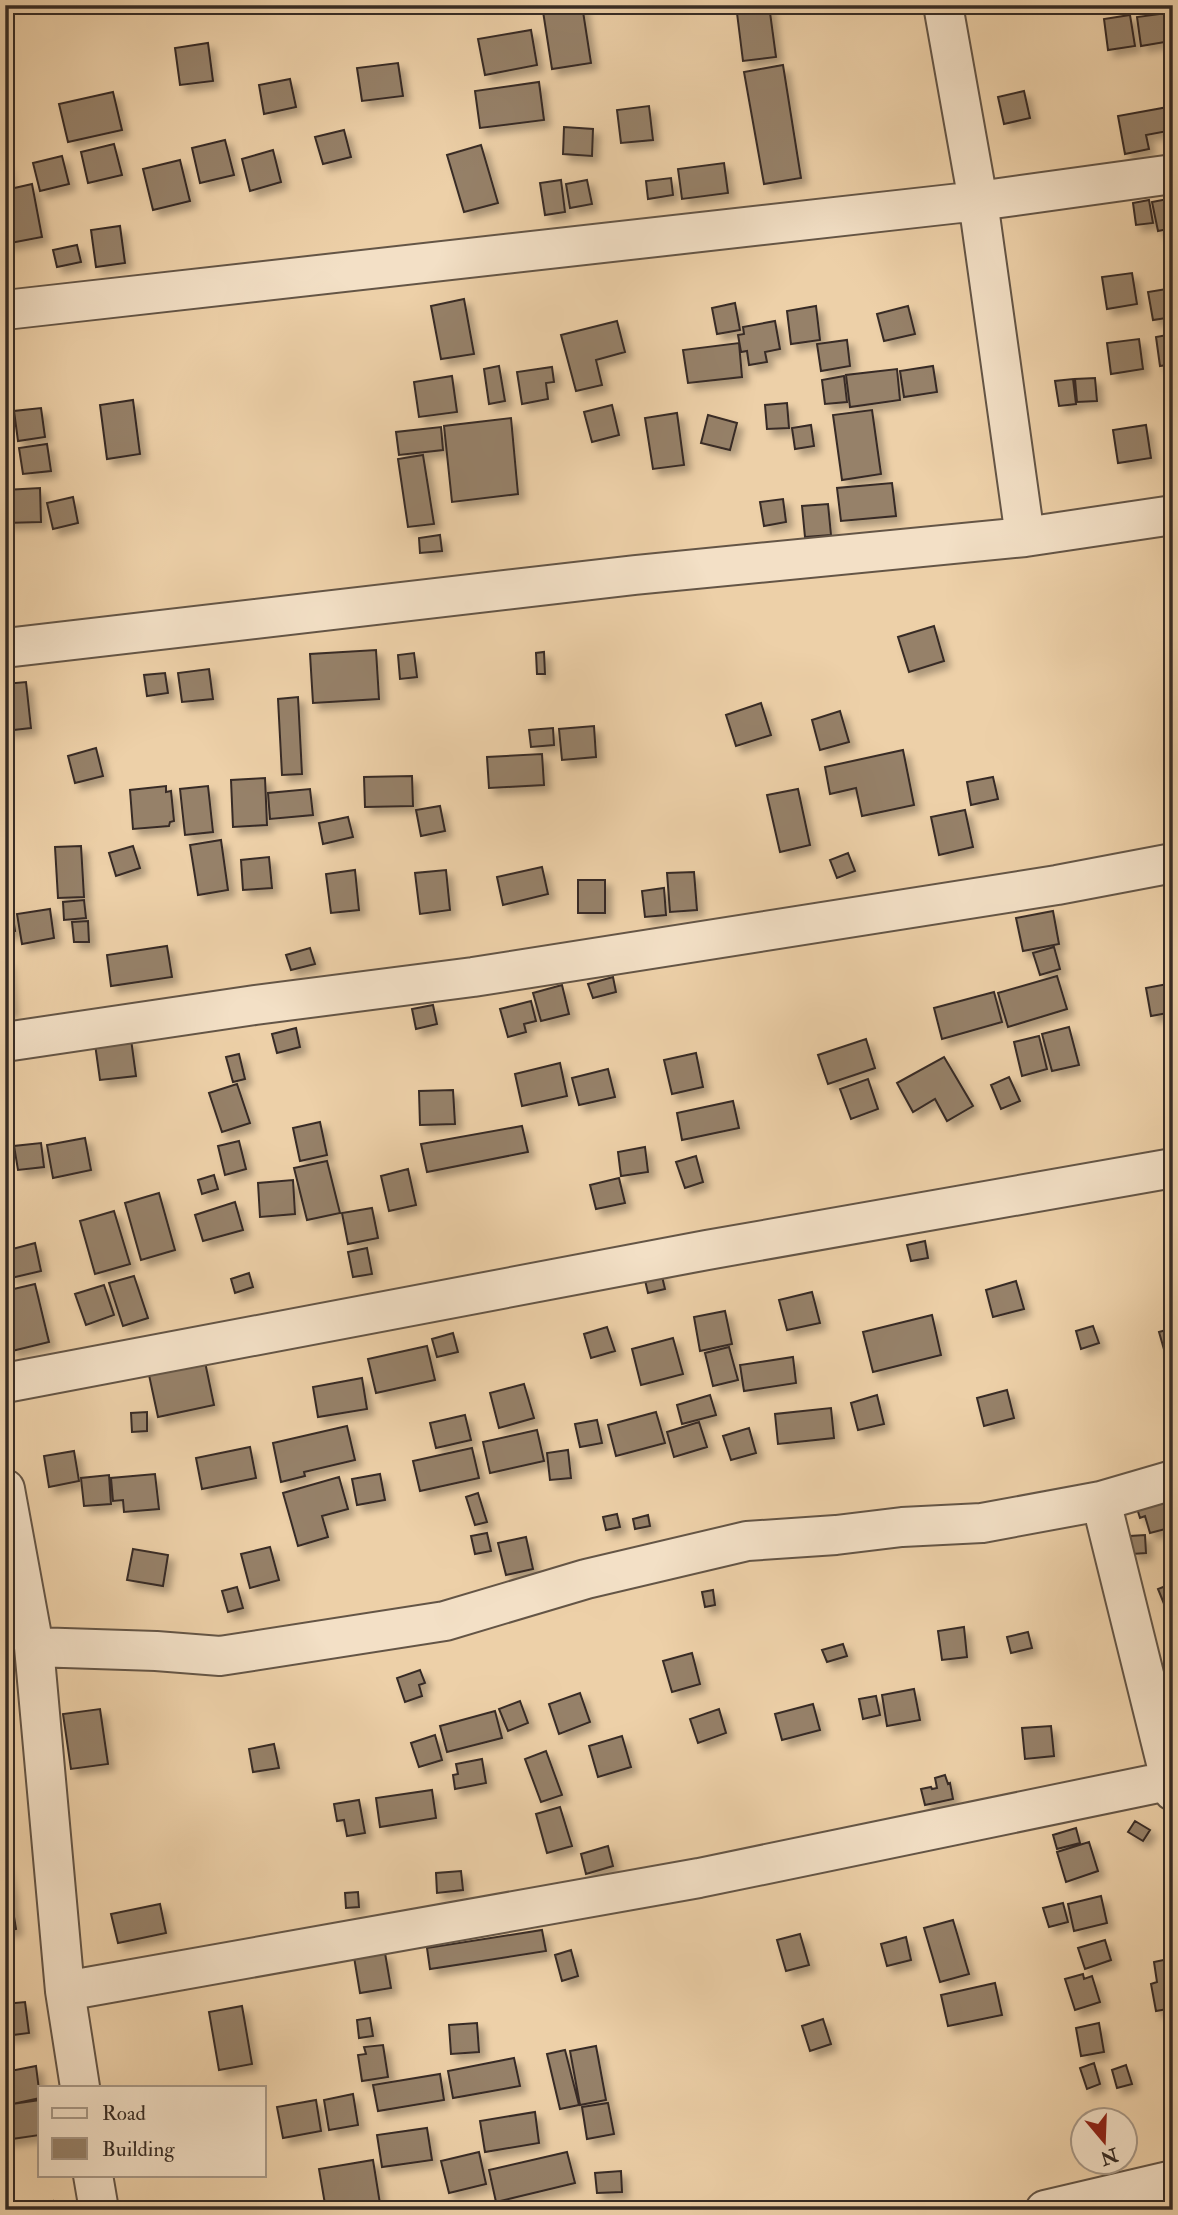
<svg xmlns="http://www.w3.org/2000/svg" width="1178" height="2215" font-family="'IM FELL Double Pica',serif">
<defs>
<filter id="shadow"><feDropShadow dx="6" dy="6" stdDeviation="3.5" flood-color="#0004"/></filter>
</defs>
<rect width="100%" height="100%" fill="#edd0a8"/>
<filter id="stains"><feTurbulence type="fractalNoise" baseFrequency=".00286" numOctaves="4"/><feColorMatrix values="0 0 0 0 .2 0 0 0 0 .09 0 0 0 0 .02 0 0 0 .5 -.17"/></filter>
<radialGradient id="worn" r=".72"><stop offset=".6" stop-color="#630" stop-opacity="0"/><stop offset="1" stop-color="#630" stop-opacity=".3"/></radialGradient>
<!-- building -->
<path fill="#968169" stroke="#372c25" stroke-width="2" filter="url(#shadow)" d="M542,5H582L591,63L552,69Z
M736,5H769L776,57L743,61Z
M1167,13L1171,41L1141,46L1137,17Z
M1130,15L1135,46L1108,50L1104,19Z
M531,30L537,65L485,75L478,39Z
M208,43L213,81L180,85L175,48Z
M398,63L403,96L362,101L357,68Z
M783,65L801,178L764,184L744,72Z
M290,79L296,107L264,114L259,85Z
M539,82L544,120L480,128L475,91Z
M1024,91L1030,118L1004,124L998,97Z
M113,92L122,130L68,142L59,104Z
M649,106L653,140L621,143L617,110Z
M1168,107L1173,130L1146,135L1149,149L1125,154L1118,116Z
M564,127L593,129L592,156L563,154Z
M344,130L351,157L323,164L315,137Z
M225,140L234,175L200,183L192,148Z
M114,144L122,175L88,183L81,152Z
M481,145L498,203L464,212L447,155Z
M273,150L281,182L250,191L242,159Z
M62,156L69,184L40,191L33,163Z
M180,160L190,201L153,210L143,169Z
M5,162L10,189L32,184L42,237L5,244Z
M724,163L728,193L682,199L678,169Z
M671,178L673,195L648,199L646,181Z
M561,180L565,212L545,215L540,183Z
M587,180L592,204L570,208L566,184Z
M1173,198V228L1158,231L1152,202Z
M1149,200L1153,223L1136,225L1133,203Z
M120,226L125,263L96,267L91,230Z
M77,245L81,262L57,267L53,250Z
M1132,273L1137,304L1107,309L1102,277Z
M1173,288V317L1153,320L1148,292Z
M464,299L474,354L441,359L431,306Z
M735,303L740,330L717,334L712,308Z
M816,306L820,340L791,344L787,311Z
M908,306L915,334L884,341L877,314Z
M617,321L625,352L596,360L602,385L576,391L561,335Z
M775,321L780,349L765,352L767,362L749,365L747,351L741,352L738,335L744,334L743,327Z
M1173,334V364L1160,366L1156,337Z
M1139,339L1143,369L1111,374L1107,343Z
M847,340L850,366L821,371L817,344Z
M739,343L742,377L688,383L683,350Z
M499,366L505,401L489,404L484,369Z
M933,366L937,392L904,397L900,371Z
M552,367L554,382L546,383L548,399L522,404L517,372Z
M897,369L900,400L850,407L846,375Z
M452,376L457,412L419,417L414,382Z
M844,376L847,402L825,404L822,380Z
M1095,378L1097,401L1077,402L1075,379Z
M1073,379L1076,404L1059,406L1055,381Z
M133,400L140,454L107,459L100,405Z
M787,403L789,428L767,429L765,405Z
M612,405L619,435L592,442L584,412Z
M41,408L45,437L18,441L14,411Z
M872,410L881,474L842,480L833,415Z
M677,413L684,465L653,469L645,418Z
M708,415L737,423L730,450L701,443Z
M511,418L518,494L452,502L444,426Z
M811,425L814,446L795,449L792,428Z
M1146,425L1151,458L1118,463L1113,430Z
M441,427L443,450L399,455L396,432Z
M47,444L51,471L23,474L19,448Z
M423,455L434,524L408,527L398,459Z
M892,483L896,516L841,521L837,488Z
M40,488L41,522L5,523V490Z
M73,497L78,523L53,529L47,503Z
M783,499L786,522L764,526L760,502Z
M828,504L831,535L805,537L802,506Z
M440,535L442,551L420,553L419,538Z
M934,626L944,661L909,672L898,637Z
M376,650L379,699L313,703L310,654Z
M544,652L545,674H537L536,653Z
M414,653L417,677L400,679L398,655Z
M209,669L213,699L182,702L178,673Z
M165,673L168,693L147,696L144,675Z
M26,682L31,728L5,731V684Z
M298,697L302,774L282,775L278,699Z
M761,703L771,735L736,746L726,715Z
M840,711L849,742L820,750L812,720Z
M594,726L596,757L562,760L559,729Z
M553,728L554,745L531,747L529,730Z
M96,748L103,776L75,783L68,756Z
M903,750L914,805L862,816L856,788L830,794L825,767Z
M542,754L544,785L489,788L487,757Z
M412,776L413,806L365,807L364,777Z
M993,777L998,799L971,805L967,782Z
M265,778L267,825L233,827L231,780Z
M166,786V792L171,791L174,821L170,822L169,826L133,829L130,790Z
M208,786L213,832L185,835L180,789Z
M310,789L313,815L270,819L268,793Z
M798,789L810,845L780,852L767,795Z
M440,806L445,831L421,836L416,810Z
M965,810L973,847L939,855L931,817Z
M348,817L353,837L323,844L319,823Z
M221,840L228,890L198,895L190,845Z
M81,846L84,897L58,898L55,847Z
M133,846L140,868L116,876L109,853Z
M848,853L855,871L837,878L830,860Z
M269,857L272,888L243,890L241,860Z
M542,867L548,894L503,905L497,877Z
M355,870L359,910L331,913L326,874Z
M446,870L450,910L420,914L415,873Z
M694,872L697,910L670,912L667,873Z
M578,880H605V913H578Z
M664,888L666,915L645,917L642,891Z
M84,900L86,918L64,920L63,902Z
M50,909L54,938L22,944L17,914Z
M12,910L15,931L5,933V912Z
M1053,911L1059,944L1023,951L1016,918Z
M88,921L89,942H74L72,922Z
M167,946L172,977L111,986L107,955Z
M1054,947L1060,969L1040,975L1033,953Z
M310,948L315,964L291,970L286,955Z
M7,961L12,1011L5,1012V962Z
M1057,976L1067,1009L1008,1027L998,993Z
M613,977L616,992L593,998L588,984Z
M1173,983V1012L1151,1016L1146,988Z
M562,985L569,1014L541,1021L533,993Z
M994,992L1002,1022L942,1039L934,1008Z
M531,1001L536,1021L524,1024L526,1032L508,1037L500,1009Z
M433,1005L437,1024L416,1029L412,1009Z
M1069,1027L1079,1065L1052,1071L1042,1034Z
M296,1028L300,1047L277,1053L272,1034Z
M1039,1036L1047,1069L1022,1076L1014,1042Z
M131,1039L136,1076L100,1080L95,1044Z
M866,1039L875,1068L828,1084L818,1055Z
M696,1053L703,1087L672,1094L664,1060Z
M239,1054L245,1079L233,1082L226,1057Z
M944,1057L973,1106L947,1121L935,1099L913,1112L897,1083Z
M560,1063L567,1096L522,1106L515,1074Z
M608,1069L615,1097L579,1105L572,1078Z
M1009,1077L1020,1101L1001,1109L991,1085Z
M868,1079L878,1109L851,1119L840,1089Z
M237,1084L250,1123L222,1132L209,1093Z
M453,1090L455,1124L420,1125L419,1091Z
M733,1101L739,1128L682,1140L677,1113Z
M320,1122L327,1155L300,1161L293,1128Z
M522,1126L528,1152L427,1172L421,1144Z
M85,1138L91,1170L53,1178L47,1145Z
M239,1141L246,1169L225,1175L218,1146Z
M41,1143L44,1167L18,1170L14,1146Z
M645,1147L648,1172L621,1176L618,1152Z
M696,1156L703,1182L685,1188L676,1162Z
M327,1161L340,1213L307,1220L294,1168Z
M408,1169L416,1205L389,1211L381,1176Z
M214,1175L218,1189L202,1194L198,1180Z
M619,1178L625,1203L596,1209L590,1185Z
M293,1180L295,1214L260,1217L258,1183Z
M159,1193L175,1250L141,1260L125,1203Z
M235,1202L243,1230L203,1241L195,1215Z
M372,1208L378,1238L348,1244L342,1213Z
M114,1211L130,1264L95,1274L80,1221Z
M925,1241L928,1258L911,1261L907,1245Z
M35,1243L41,1271L11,1278L5,1251Z
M367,1248L372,1274L353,1277L348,1252Z
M661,1272L665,1289L648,1293L644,1276Z
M249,1273L253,1287L235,1293L231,1279Z
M134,1276L148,1318L123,1326L109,1283Z
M1016,1281L1024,1309L993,1317L986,1290Z
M35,1284L49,1342L12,1351L5,1325V1291Z
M104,1285L114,1315L86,1325L75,1294Z
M812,1292L820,1323L787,1330L779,1300Z
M725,1311L732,1344L700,1351L694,1317Z
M932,1315L941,1355L873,1372L863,1332Z
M1093,1326L1099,1343L1081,1349L1076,1331Z
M607,1327L615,1351L591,1358L584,1334Z
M1173,1328V1366L1169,1367L1159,1332Z
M453,1333L458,1352L437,1357L432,1339Z
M673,1338L683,1374L641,1385L632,1349Z
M427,1346L435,1380L376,1393L368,1359Z
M729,1347L738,1380L713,1386L705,1353Z
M793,1357L796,1383L744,1391L740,1365Z
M205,1362L214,1405L158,1417L149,1375Z
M362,1378L367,1409L318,1417L313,1387Z
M524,1384L534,1418L499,1428L490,1393Z
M1007,1390L1014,1418L984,1426L977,1398Z
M710,1395L716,1415L682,1424L677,1405Z
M877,1395L884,1424L858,1430L851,1403Z
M831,1408L834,1438L778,1444L775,1414Z
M147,1412V1431L132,1432L131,1413Z
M656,1412L665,1443L616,1456L608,1425Z
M465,1415L471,1440L436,1448L430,1423Z
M597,1420L602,1443L580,1447L575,1424Z
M699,1422L707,1447L674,1457L667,1432Z
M347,1426L355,1460L304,1472L305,1476L281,1482L273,1443Z
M749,1428L756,1453L731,1460L723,1436Z
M537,1430L544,1461L490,1473L483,1442Z
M250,1447L256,1478L202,1489L196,1458Z
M472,1448L479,1478L420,1491L413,1461Z
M568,1450L571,1478L550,1480L547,1453Z
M74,1451L79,1481L49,1487L44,1456Z
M155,1474L159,1509L124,1512L123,1500L113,1501L111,1478Z
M380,1474L385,1500L357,1505L352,1479Z
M109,1475L111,1504L84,1506L81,1478Z
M339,1477L348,1509L322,1516L328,1537L298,1546L283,1493Z
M478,1493L487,1522L475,1525L466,1497Z
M1168,1493L1173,1509V1527L1150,1533L1145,1516L1140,1518L1135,1502Z
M617,1514L620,1527L606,1530L603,1517Z
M648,1515L650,1526L635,1529L633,1519Z
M487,1533L491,1551L475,1554L471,1536Z
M1145,1535L1146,1553L1132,1554L1130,1536Z
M526,1537L533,1569L506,1575L498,1543Z
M270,1547L279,1580L250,1588L241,1554Z
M133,1549L168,1555L163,1586L127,1580Z
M1173,1583V1620L1171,1621L1158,1589Z
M237,1587L243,1608L228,1612L222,1591Z
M713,1590L715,1605L705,1607L702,1592Z
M964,1627L967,1657L942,1660L938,1631Z
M1028,1632L1032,1648L1011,1653L1007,1637Z
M843,1644L847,1656L827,1662L822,1650Z
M692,1653L700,1684L672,1692L663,1661Z
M420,1670L425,1683L419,1685L422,1696L405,1702L397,1678Z
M914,1689L920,1720L887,1726L882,1695Z
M580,1693L590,1722L559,1734L549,1704Z
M876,1696L880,1715L863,1719L859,1699Z
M520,1701L528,1723L508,1731L499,1709Z
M813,1704L820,1730L782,1740L775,1714Z
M100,1709L108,1764L71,1769L63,1714Z
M719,1709L726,1733L698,1743L690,1719Z
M495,1711L502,1738L447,1752L440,1726Z
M1051,1726L1054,1756L1025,1759L1022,1728Z
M435,1735L442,1760L419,1767L411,1743Z
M622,1736L631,1767L598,1777L589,1746Z
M274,1744L279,1768L253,1772L249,1749Z
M546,1751L562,1795L541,1802L525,1759Z
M482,1759L486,1783L455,1789L453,1775L458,1774L456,1764Z
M945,1775L948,1784L950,1783L953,1799L925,1805L921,1789L931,1787L932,1789L937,1788L935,1778Z
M432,1790L436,1818L380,1827L376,1798Z
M359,1800L365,1833L347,1836L344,1820L337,1821L334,1804Z
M560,1807L572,1846L547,1853L536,1814Z
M1135,1821L1150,1830L1143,1841L1128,1832Z
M1076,1828L1080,1843L1057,1849L1053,1835Z
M1089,1842L1098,1871L1066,1882L1057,1852Z
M608,1846L613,1866L586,1874L581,1854Z
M5,1864L12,1896L5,1897Z
M461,1871L463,1890L437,1893L436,1873Z
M358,1892L359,1907L346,1908L345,1893Z
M1101,1896L1107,1923L1074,1931L1068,1904Z
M11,1898L16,1929L5,1931V1899Z
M1063,1903L1068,1922L1049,1927L1043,1908Z
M160,1904L166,1933L118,1943L111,1914Z
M953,1920L969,1974L940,1982L924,1928Z
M542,1930L546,1951L430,1969L427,1948Z
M800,1934L809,1965L786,1971L777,1940Z
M906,1937L911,1960L887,1966L881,1944Z
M1105,1940L1111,1960L1085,1969L1078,1948Z
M571,1950L578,1976L562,1981L555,1955Z
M385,1953L391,1988L360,1993L354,1957Z
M1173,1958V2008L1156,2011L1151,1984L1157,1982L1154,1962Z
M1083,1974L1084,1979L1092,1976L1100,2002L1075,2010L1065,1979Z
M995,1983L1002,2015L948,2026L941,1995Z
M25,2002L29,2033L5,2036V2004Z
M242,2006L252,2064L219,2070L209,2012Z
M370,2018L373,2036L359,2038L357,2020Z
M823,2019L831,2044L810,2051L802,2026Z
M477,2023L479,2052L451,2054L449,2025Z
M1099,2023L1104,2052L1081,2056L1076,2028Z
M383,2045L388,2077L362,2081L358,2055L366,2054L364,2047Z
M596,2046L606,2100L580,2105L570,2051Z
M565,2050L579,2105L560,2109L547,2054Z
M514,2058L520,2086L453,2098L448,2071Z
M1094,2063L1100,2084L1087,2089L1080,2068Z
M1126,2065L1132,2084L1117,2088L1112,2070Z
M36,2066L40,2098L8,2105L5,2072Z
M440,2074L444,2100L378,2111L373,2085Z
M353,2094L358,2125L329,2130L324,2100Z
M40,2100V2135L5,2140V2105Z
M316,2100L321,2131L283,2138L277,2107Z
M608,2103L614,2134L587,2139L582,2107Z
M535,2112L539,2143L485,2152L480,2121Z
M427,2128L432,2160L382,2167L377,2135Z
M479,2152L486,2184L449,2193L441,2161Z
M567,2152L575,2183L496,2202L489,2170Z
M373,2160L381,2210H326L319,2169Z
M621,2171L622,2192L597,2193L595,2173Z
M53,2201L54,2210H23L22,2206Z"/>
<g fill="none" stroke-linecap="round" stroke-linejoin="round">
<defs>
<path id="minor" d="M943,5L978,201L1025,537
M5,310L978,201L1173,174
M5,648L635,575L1025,537L1173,515
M5,1042L255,1005L473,977L1057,885L1173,863
M5,1383L707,1250L1173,1168
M5,1489L34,1647L65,1991L80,2087
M1101,1501L1173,1791
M34,1647L156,1651L220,1656L445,1621L586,1579L747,1541L836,1535L902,1527L982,1523L1101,1501L1173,1480
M65,1991L699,1878L1173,1780
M93,2175L99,2210
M1045,2210L1173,2180"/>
</defs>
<!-- minor casing -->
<use href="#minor" stroke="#645546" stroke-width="42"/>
<!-- minor -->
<use href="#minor" stroke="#f3e0c6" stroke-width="38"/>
</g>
<!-- margin -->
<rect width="1178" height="2215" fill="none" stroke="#edd0a8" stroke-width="28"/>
<rect x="7" y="7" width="1164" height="2201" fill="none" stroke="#372c25" stroke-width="3.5"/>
<rect x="14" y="14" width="1150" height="2187" fill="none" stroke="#372c25" stroke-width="2"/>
<!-- legend -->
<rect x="38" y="2086" width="228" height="91" fill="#f3e0c6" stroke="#a89886" stroke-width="2"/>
<rect x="52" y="2108" width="35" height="10" fill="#f3e0c6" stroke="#a89886" stroke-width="2"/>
<text x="102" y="2120" font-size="21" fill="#372c25">Road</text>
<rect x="52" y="2138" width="35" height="21" fill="#968169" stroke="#a89886" stroke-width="2"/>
<text x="102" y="2156" font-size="21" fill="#372c25">Building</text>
<!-- north arrow -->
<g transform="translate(1104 2141) rotate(161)"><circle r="33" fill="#f3e0c6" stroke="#a89886" stroke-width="2"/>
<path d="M0-5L12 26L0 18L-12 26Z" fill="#8f2418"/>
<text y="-10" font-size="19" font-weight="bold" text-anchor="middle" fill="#372c25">N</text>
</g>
<rect width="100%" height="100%" filter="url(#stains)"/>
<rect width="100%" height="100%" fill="url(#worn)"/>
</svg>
